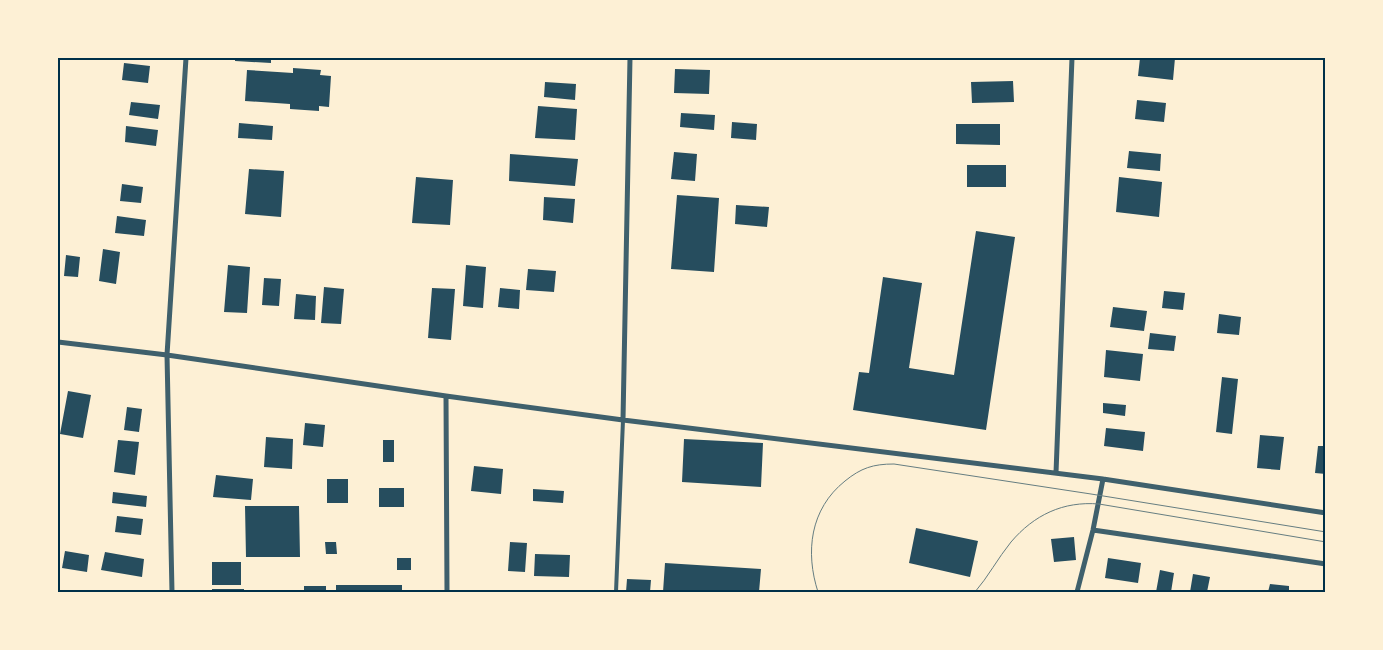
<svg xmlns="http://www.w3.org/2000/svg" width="1383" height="650" font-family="Rubik,sans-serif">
<rect width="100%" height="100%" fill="#fdf0d5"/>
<!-- building -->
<path fill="#264d5e" d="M235,58H271V63L235,61Z
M1140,58H1175L1173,80L1138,76Z
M124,63L150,66L148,83L122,80Z
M293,68L321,70L320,75L331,76L329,107L319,106V111L290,109V104L245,101L247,70L293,73Z
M675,69L710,70L709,94L674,93Z
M1013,81L1014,102L972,103L971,82Z
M545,82L576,84L575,100L544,97Z
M1137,100L1166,103L1164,122L1135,119Z
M131,102L160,105L158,119L129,115Z
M538,106L577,109L575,140L535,138Z
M681,113L715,115L714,130L680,127Z
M732,122L757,124L756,140L731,138Z
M239,123L273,126L272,140L238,138Z
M956,124H1000V145L956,144Z
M126,126L158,130L156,146L125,142Z
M1129,151L1161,154L1160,171L1127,168Z
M674,152L697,154L695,181L671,179Z
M510,154L578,159L575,186L509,181Z
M967,165H1006V187H967Z
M249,169L284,171L281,217L245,214Z
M416,177L453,180L450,225L412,223Z
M1119,177L1162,182L1159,217L1116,212Z
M122,184L143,187L141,203L120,201Z
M677,195L719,198L714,272L671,269Z
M544,197L575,199L573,223L543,220Z
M736,205L769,207L767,227L735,224Z
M117,216L146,220L144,236L115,233Z
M976,231L1015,237L986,430L853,410L859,372L869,373L883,277L922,283L909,368L954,375Z
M103,249L120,252L116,284L99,281Z
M66,255L80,257L78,277L64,276Z
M228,265L250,267L247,313L224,312Z
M466,265L486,267L483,308L463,306Z
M528,269L556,271L554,292L526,290Z
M264,278L281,279L279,306L262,305Z
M324,287L344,289L341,324L321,323Z
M432,288L455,289L451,340L428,338Z
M500,288L520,290L519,309L498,307Z
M1164,291L1185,293L1183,310L1162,308Z
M296,294L316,296L315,320L294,319Z
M1113,307L1147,311L1144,331L1110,327Z
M1219,314L1241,317L1239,335L1217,333Z
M1150,333L1176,336L1174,351L1148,349Z
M1106,350L1143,354L1140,381L1104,377Z
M1222,377L1238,379L1232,434L1216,432Z
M68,391L91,395L83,438L60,434Z
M1103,403L1126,405L1125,416L1103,413Z
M127,407L142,409L139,432L124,430Z
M305,423L325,425L323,447L303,445Z
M1106,428L1145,432L1143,451L1104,446Z
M1260,435L1284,437L1280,470L1257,468Z
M266,437L293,439L292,469L264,467Z
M684,439L763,443L761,487L682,482Z
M118,440L139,442L135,475L114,472Z
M383,440H394V462H383Z
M1318,446H1326V474L1315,473Z
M474,466L503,469L501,494L471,491Z
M216,475L253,479L251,500L213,497Z
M327,479H348V503H327Z
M379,488H404V507H379Z
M533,489L564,491L563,503L533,501Z
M113,492L147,496L146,507L112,503Z
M245,506H299L300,557H246Z
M117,516L143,519L141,535L115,532Z
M916,528L978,541L970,577L909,563Z
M1074,537L1076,560L1054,562L1051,539Z
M325,542H336L337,554H326Z
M510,542L527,543L525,572L508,571Z
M65,551L89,555L87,572L62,568Z
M105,552L144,559L142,577L101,570Z
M535,554L570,555L569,577L534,576Z
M397,558H411V570H397Z
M1108,558L1141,563L1138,583L1105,578Z
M212,562H241V585H212Z
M665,563L761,569L759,592H663Z
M1160,570L1174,573L1171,592H1156Z
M1193,574L1210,577L1207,592H1190Z
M627,579L651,580L650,592H626Z
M1270,584L1289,586V592H1268Z
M336,585H402V592H336Z
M304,586H326V592H304Z
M212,589H244V592H212Z"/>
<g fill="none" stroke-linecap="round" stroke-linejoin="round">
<!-- service -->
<path stroke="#3f606c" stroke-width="4" d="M616,592L623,420"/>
<!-- minor -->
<path stroke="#3f606c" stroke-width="5" d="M58,342L167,355L446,396L623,420L1103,479L1326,513
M446,396L447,592
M623,420L630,58
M1056,473L1072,58
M1093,530L1326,564
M172,592L167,355L186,58
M1077,592L1093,530L1103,479"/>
<!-- tram -->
<path stroke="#657d81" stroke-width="1" d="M818,592C805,552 810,509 845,481C861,468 873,464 894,464L1091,494L1326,532
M975,592C988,577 998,558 1011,542C1034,515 1063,501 1099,504L1326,542"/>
</g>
<!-- border -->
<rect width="1383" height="650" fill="none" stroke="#fdf0d5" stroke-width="118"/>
<rect x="59" y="59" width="1265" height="532" fill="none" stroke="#003049" stroke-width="2"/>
</svg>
